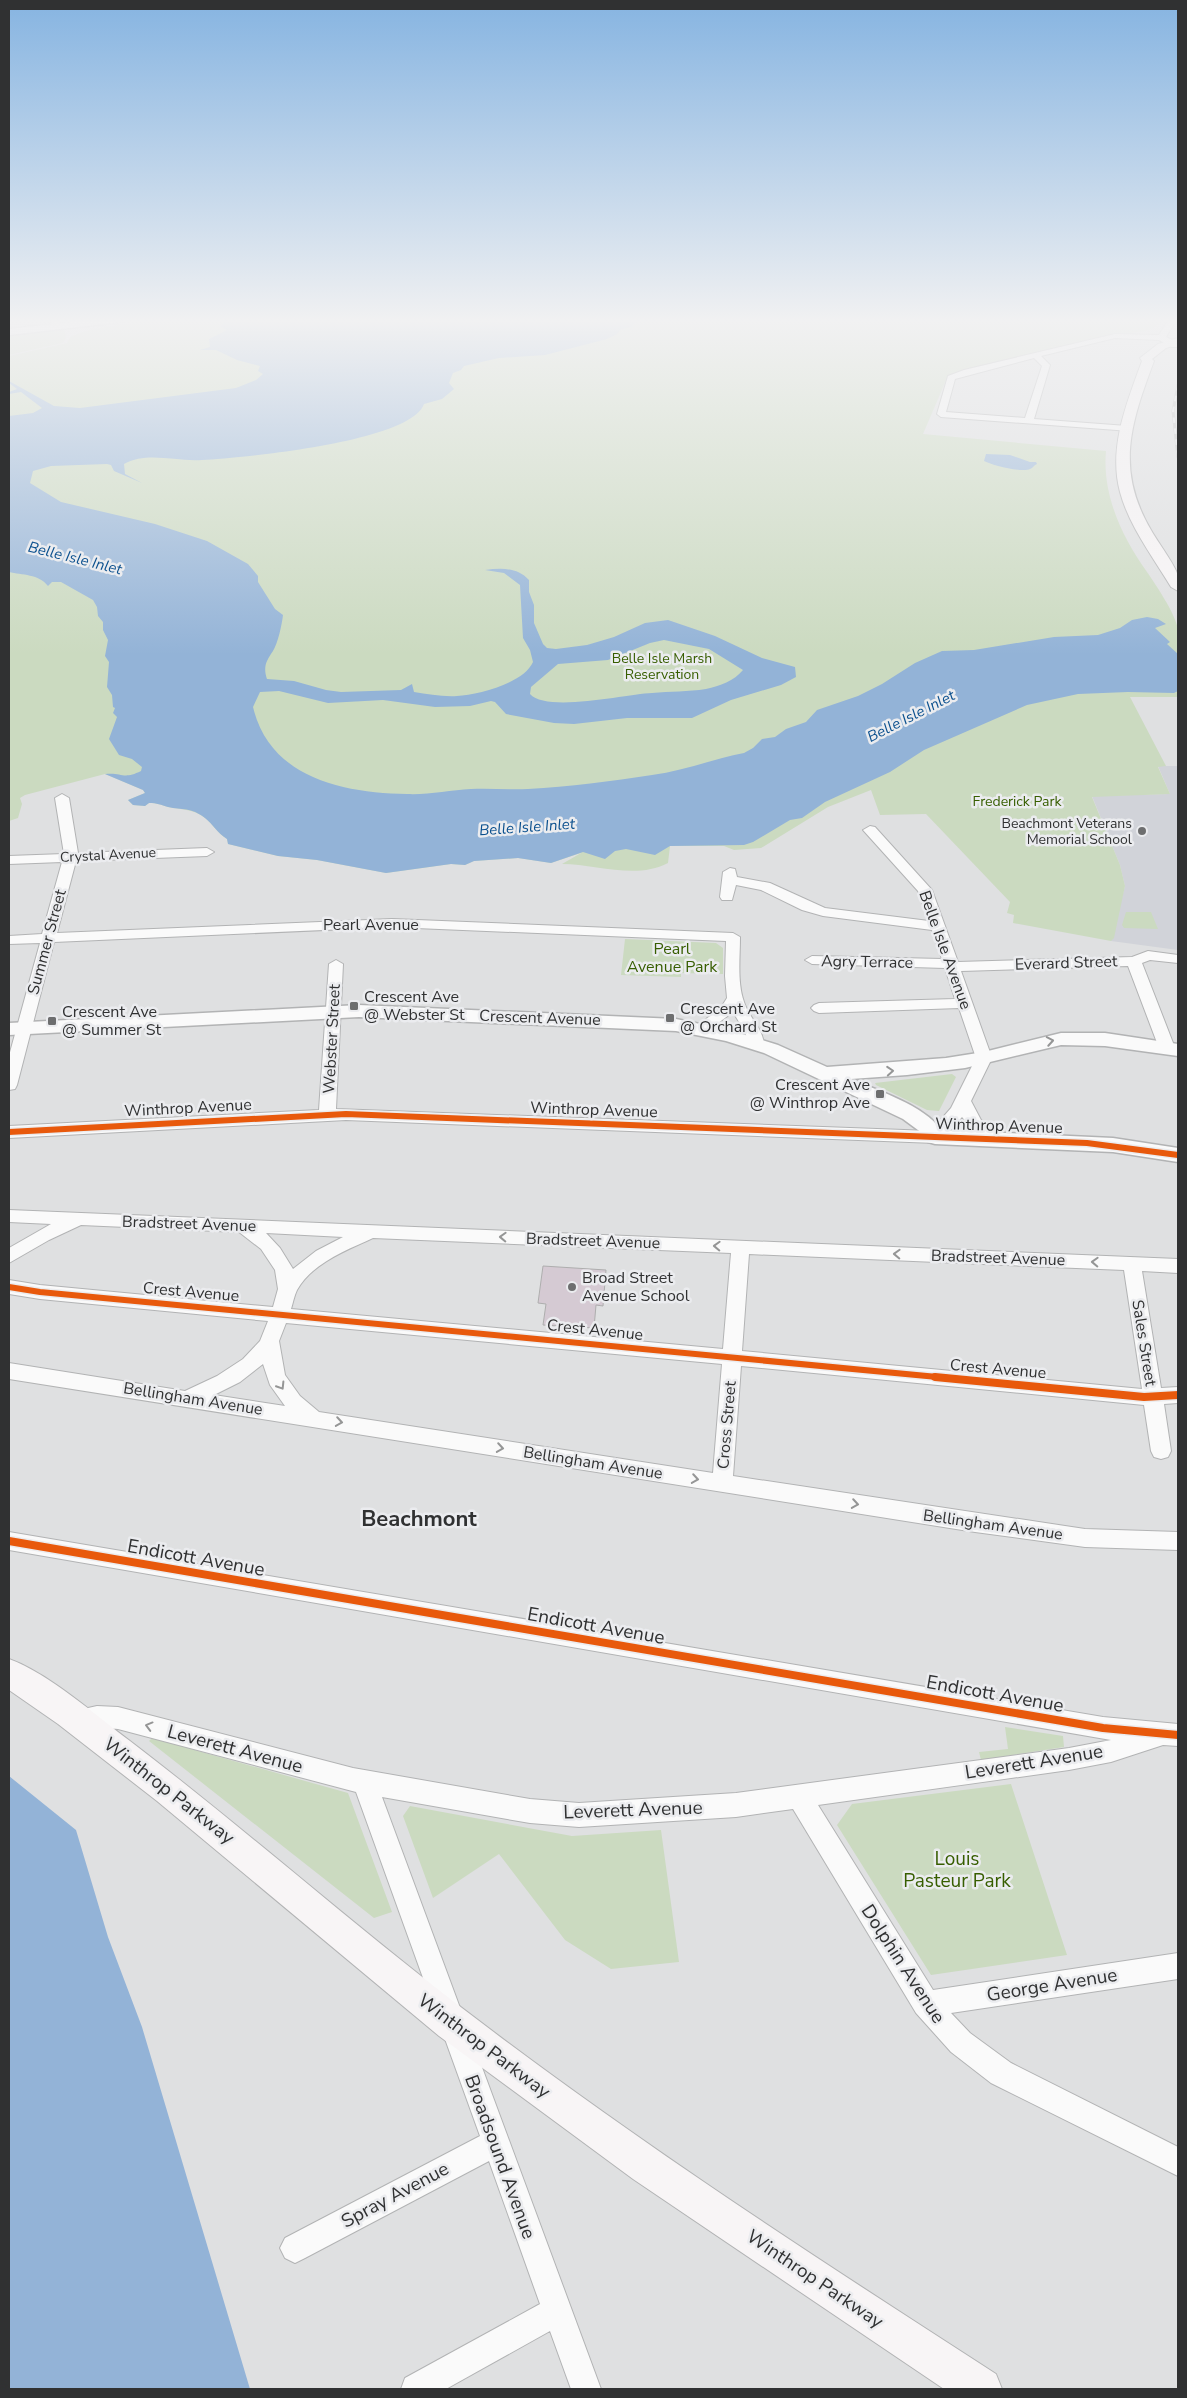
<svg xmlns="http://www.w3.org/2000/svg" width="1187" height="2398" font-family="'Nunito Sans',sans-serif">
<rect width="100%" height="100%" fill="#dfe0e1"/>
<!-- built -->
<path fill="#d1d3d9" d="M1158,766H1178V950L1111,941L1125,886L1120,865L1092,796L1170,794Z"/>
<!-- green -->
<path fill="#cbdac0" d="M152,319H1162C1154,335 1129,332 1113,334L953,374L947,378L923,434L1106,451C1102,495 1122,537 1147,572C1156,585 1175,613 1178,629C1182,646 1178,678 1178,697H1130L1166,766L1158,767L1170,794L1092,797L1120,865L1125,886L1114,938L1111,941L1013,923L1014,915L1007,913L1010,902L926,814L880,815L871,790L828,807L761,848L734,850L724,846H670L668,863C636,880 596,864 562,864L581,853L551,863L518,858L474,861L465,865L451,864L386,873L317,860L278,856L228,844L227,839C217,833 213,824 205,818C192,808 181,810 168,807C161,805 157,803 149,803L145,806L133,805L128,800L145,793L143,790L105,774L25,795L20,798L22,804L18,818L9,821V356L67,343L70,337L85,331Z
M64,328L66,338L63,343L9,355V335Z
M1126,912H1151L1158,929L1124,928L1122,925Z
M625,939L716,943L723,948V974L681,973V977L621,975Z
M952,1074L956,1077L939,1111L927,1110L876,1085L875,1083Z
M1005,1727L1063,1736L1064,1747L981,1760L979,1752L1008,1749Z
M152,1738L348,1793L392,1912L374,1918L149,1741Z
M1011,1784L1067,1955L931,1975L837,1825L852,1804Z
M410,1806L572,1836L661,1830L679,1962L611,1969L565,1940L499,1854L433,1898L403,1816Z"/>
<!-- water -->
<path fill="#93b3d7" fill-rule="evenodd" d="M231,319L638,320L631,327L621,329L617,334L607,339L545,355L499,358L464,366L461,370L453,373L449,383L454,389L442,399L424,404C411,442 242,458 202,460C176,462 148,451 124,464L125,474L142,483L114,471L111,465L107,464L51,466L33,471L30,483L61,502L155,524L207,541L248,564L258,576V582L275,609L283,615C282,624 278,643 273,651C266,661 263,667 267,679L294,681L326,690L341,692L401,690L412,684L414,692C428,694 443,697 457,696C478,695 524,683 533,662L530,650L523,638L520,585L504,573L485,570C501,568 517,567 529,580V592L534,605V623L543,644L547,648L556,649L587,645L614,637L645,623L668,620L715,636L762,658L795,667L796,677L781,685L731,700L692,718H627L574,724L554,723L506,714L495,702L491,701L470,706L435,707L383,700L328,703L279,691L260,692L253,707C270,778 343,793 407,794C428,795 450,790 471,789C490,788 509,790 528,789C569,787 612,781 652,775C683,771 713,759 744,753L753,748L762,739L775,737L786,729L806,722L817,710L858,696L882,684L915,663L942,651L974,650L1054,637L1098,635L1120,628L1132,620L1147,617L1158,619L1166,624L1155,628L1170,642L1167,644L1178,654V691L1174,693L1128,692L1078,694L1027,705L924,750L890,772L825,802L802,818L790,820L753,842L744,845L670,846L655,855L626,849L615,851L605,859L583,852L551,863L518,858L474,861L465,865L451,864L386,873L317,860L278,856L228,844L227,839C217,833 213,824 205,818C191,807 182,810 168,807C161,805 157,803 149,803L145,806L133,805L128,800L145,793L143,790L105,774C122,772 123,780 141,771L142,767L132,759L119,755L109,739L117,717L113,713L115,708L113,707L112,695L107,687L109,662L105,656L108,640L103,630V622L98,616L97,607L93,600L61,582H52L48,586C39,574 22,575 9,572V416L33,413L42,408L21,392L9,394V392L17,389L9,383V381L54,406L80,408L236,388L256,380L263,374L258,371L260,366L237,360L216,350H200L210,347L209,339L227,330L221,327V325ZM664,640L709,649L743,670C734,681 720,686 706,689C688,692 670,691 652,693C627,694 547,713 530,694L531,687L558,664L608,660L650,643Z
M986,454L1010,455L1030,462H1036L1037,464C1034,465 1033,468 1030,469C1023,473 991,465 984,461Z
M9,1776L76,1830L108,1937L142,2027L250,2389H9Z"/>
<!-- building -->
<path fill="#d5cad3" stroke="#aeaeae" d="M543,1266L606,1270L603,1306L596,1305L594,1328L543,1325L546,1304L538,1303Z"/>
<g fill="none" stroke-linecap="round" stroke-linejoin="round">
<defs>
<path id="minor" d="M49,319H57L63,327L56,329Z
M1169,319H1177L1166,337L1178,343V347H1172L1159,340L1115,338L1041,356L1050,365L1034,419L1127,426L1130,427V431L941,417L937,414L948,376L964,370L1115,334L1159,335ZM1034,358L1042,366L1025,418L946,412L955,379Z
M62,794L69,798L78,853L207,848L214,852L207,856L76,861L57,933L392,919L733,933L740,937C740,958 737,982 744,1002C749,1018 762,1027 764,1044L762,1048H750L745,1032L733,1012L706,1032H694L692,1029L720,1009L727,998L725,976L726,941L392,927L54,942L17,1085L15,1089L9,1090V1056L40,943L9,944V936L42,934L62,862L9,864V856L64,854L55,798Z
M870,826L875,827L932,890L958,962L1132,957L1148,951L1178,955V963L1150,960L1142,963L1175,1048L1173,1052H1161L1159,1048L1128,966L961,971L992,1058L971,1101L981,1120L1004,1140L1002,1144L996,1146L979,1137L962,1117L941,1141L935,1143L346,1120L9,1138V1126L319,1110L329,964L336,960L343,964L336,1109L931,1131L951,1108L976,1058L959,1008L819,1013L814,1011L811,1008L814,1005L819,1003L955,999L945,968L812,964L805,960L812,956L942,959L932,930L823,916L802,910L761,890L736,885L732,900H722L720,897L723,872L730,868L735,869L737,877L770,883L825,908L929,921L918,891L863,830Z
M9,1210L1178,1259V1273L1142,1271L1161,1388L1178,1387V1403L1164,1404L1171,1451L1168,1457L1161,1459L1154,1457L1151,1451L1144,1405L741,1366L733,1476L1085,1529L1178,1532V1550L1085,1547L975,1532L9,1379V1363L185,1391L217,1376L243,1359L260,1341L268,1321L40,1299L9,1294V1280L40,1285L273,1307L278,1289L275,1270L261,1249L239,1232L81,1225L49,1240L9,1263V1248L51,1224L9,1222ZM266,1233L343,1237L316,1251L293,1269L280,1248ZM373,1238L731,1253L723,1349L291,1309C293,1303 294,1296 297,1290C312,1263 347,1250 373,1238ZM749,1254L1124,1270L1142,1389L742,1351ZM286,1323L722,1364L713,1473L319,1412L300,1396L285,1375L279,1341ZM263,1364L270,1385L285,1406L214,1395L240,1382Z
M9,1532L1103,1717L1178,1724V1746L1163,1745L1111,1762L1069,1770L818,1805L933,1990L1178,1953V1979L951,2013L970,2033L1011,2063L1178,2147V2176L991,2083L951,2052L916,2013L793,1809L736,1817L579,1827L530,1823L382,1797L601,2389H571L550,2331L446,2389H401L405,2378L540,2304L489,2161L305,2258L295,2263L285,2258L280,2248L285,2238L480,2136L356,1792L118,1729C104,1728 82,1732 70,1728L66,1720L70,1712L97,1706L118,1707L353,1768L530,1799L579,1803L736,1793L1069,1748L1111,1740L9,1550Z"/>
<path id="tertiary" d="M97,319H126L121,322L9,335V329Z
M359,1005L676,1019L729,1030L778,1045L827,1067L946,1058L984,1052L1061,1033H1105L1178,1044V1056L1105,1046L1061,1045L965,1068L907,1075L851,1079C878,1091 924,1105 941,1130L1113,1138L1178,1148V1162L1113,1152L935,1144L928,1142L922,1133L903,1119L764,1053L726,1041L676,1031L359,1017L9,1035V1023Z"/>
<path id="secondary" d="M1178,338V344L1166,348L1152,359L1154,361C1131,423 1115,469 1151,530C1157,541 1176,566 1178,576C1179,581 1178,587 1178,591L1171,587C1153,557 1129,526 1120,492C1108,448 1127,402 1142,361L1140,358L1158,344Z
M9,1659C50,1674 95,1715 130,1741C231,1818 327,1902 426,1980C608,2123 802,2249 996,2374L1002,2389H944L633,2179L439,2036L157,1801L58,1724L9,1690Z"/>
</defs>
<!-- minor casing -->
<use href="#minor" stroke="#b2b3b4" stroke-width="2"/>
<!-- tertiary casing -->
<use href="#tertiary" stroke="#b2b3b4" stroke-width="3"/>
<!-- secondary casing -->
<use href="#secondary" stroke="#b2b3b4" stroke-width="2"/>
<!-- minor -->
<use href="#minor" fill="#fafafa" fill-rule="evenodd"/>
<!-- tertiary -->
<use href="#tertiary" fill="#fafafa" fill-rule="evenodd"/>
<!-- secondary -->
<use href="#secondary" fill="#f8f5f6" fill-rule="evenodd"/>
<defs>
<path id="rail" d="M1178,385L1173,411L1178,457"/>
</defs>
<!-- rail casing -->
<use href="#rail" stroke="#bebfbf" stroke-width="3"/>
<!-- rail -->
<use href="#rail" stroke="#ebecef" stroke-width="2" stroke-dasharray="5.5" stroke-linecap="butt"/>
<defs>
<path id="cycleway-far1" d="M9,1132L346,1114L1087,1143L1178,1155
M9,1287L40,1292L948,1378"/>
<path id="cycleway" d="M935,1377L1144,1397L1178,1395
M9,1541L1103,1728L1178,1735"/>
</defs>
<!-- cycleway-far1 casing -->
<use href="#cycleway-far1" stroke="#ebecef" stroke-width="9"/>
<!-- cycleway casing -->
<use href="#cycleway" stroke="#ebecef" stroke-width="11"/>
<!-- cycleway-far1 -->
<use href="#cycleway-far1" stroke="#e8590c" stroke-width="6"/>
<!-- cycleway -->
<use href="#cycleway" stroke="#e8590c" stroke-width="8"/>
</g>
<!-- one-way arrows -->
<defs><path id="oneway-chevron" d="M-2-3.5L2.5 0L-2 3.5" fill="none" stroke-width="1.6" stroke-linecap="round" stroke-linejoin="round" transform="scale(1.25)"/></defs>
<g stroke="#959696">
<use href="#oneway-chevron" transform="translate(1050 1041) rotate(-10)"/>
<use href="#oneway-chevron" transform="translate(890 1071) rotate(-4)"/>
<use href="#oneway-chevron" transform="translate(503 1237) rotate(-178)"/>
<use href="#oneway-chevron" transform="translate(717 1246) rotate(-178)"/>
<use href="#oneway-chevron" transform="translate(897 1254) rotate(-178)"/>
<use href="#oneway-chevron" transform="translate(1095 1262) rotate(-178)"/>
<use href="#oneway-chevron" transform="translate(281 1386) rotate(58)"/>
<use href="#oneway-chevron" transform="translate(339 1422) rotate(9)"/>
<use href="#oneway-chevron" transform="translate(500 1448) rotate(9)"/>
<use href="#oneway-chevron" transform="translate(695 1479) rotate(9)"/>
<use href="#oneway-chevron" transform="translate(855 1504) rotate(9)"/>
<use href="#oneway-chevron" transform="translate(149 1726) rotate(-165)"/>
</g>
<!-- sky -->
<linearGradient id="sky" x2="0" y2="1"><stop stop-color="#86b4e1"/><stop offset="0.49" stop-color="#f1f1f2"/><stop offset="1" stop-color="#f1f1f2" stop-opacity="0"/></linearGradient>
<rect width="1187" height="655" fill="url(#sky)"/>
<!-- markers -->
<g fill="#6d6e6f" stroke="#ebecef" stroke-width="2">
<circle cx="1142" cy="831" r="5"/>
<rect x="349" y="1001" width="10" height="10" rx="2.5"/>
<rect x="665" y="1013" width="10" height="10" rx="2.5"/>
<rect x="47" y="1016" width="10" height="10" rx="2.5"/>
<rect x="875" y="1089" width="10" height="10" rx="2.5"/>
<circle cx="572" cy="1287" r="5"/>
</g>
<g text-anchor="middle" dominant-baseline="central" stroke-width="5" stroke-linejoin="round" paint-order="stroke">
<!-- far-park labels -->
<g font-size="14" fill="#375e00" stroke="#ebecef">
<text x="662" y="658">Belle Isle Marsh<tspan x="662" dy="16">Reservation</tspan></text>
<text x="1017" y="801">Frederick Park</text>
</g>
<!-- far-poi labels -->
<g font-size="14" fill="#303132" stroke="#ebecef" text-anchor="end">
<text x="1132" y="823">Beachmont Veterans<tspan x="1132" dy="16">Memorial School</tspan></text>
</g>
<!-- far-street labels -->
<g font-size="14" fill="#303132" stroke="#ebecef">
<text transform="translate(108 855) rotate(-3)">Crystal Avenue</text>
</g>
<!-- far-water labels -->
<g font-size="15" font-style="italic" fill="#0b508e" stroke="#ebecef">
<text transform="translate(75 558) rotate(14)">Belle Isle Inlet</text>
<text transform="translate(911 716) rotate(-27)">Belle Isle Inlet</text>
<text transform="translate(527 827) rotate(-4)">Belle Isle Inlet</text>
</g>
<!-- street labels -->
<g font-size="16" fill="#303132" stroke="#ebecef">
<text x="371" y="925">Pearl Avenue</text>
<text transform="translate(47 942) rotate(-75)">Summer Street</text>
<text transform="translate(945 950) rotate(70)">Belle Isle Avenue</text>
<text transform="translate(867 962) rotate(1)">Agry Terrace</text>
<text transform="translate(1066 963) rotate(-2)">Everard Street</text>
<text transform="translate(540 1018) rotate(2)">Crescent Avenue</text>
<text transform="translate(332 1039) rotate(-87)">Webster Street</text>
<text transform="translate(188 1108) rotate(-3)">Winthrop Avenue</text>
<text transform="translate(594 1110) rotate(2)">Winthrop Avenue</text>
<text transform="translate(999 1126) rotate(2)">Winthrop Avenue</text>
<text transform="translate(189 1224) rotate(2)">Bradstreet Avenue</text>
<text transform="translate(593 1241) rotate(2)">Bradstreet Avenue</text>
<text transform="translate(998 1258) rotate(2)">Bradstreet Avenue</text>
<text transform="translate(191 1292) rotate(5)">Crest Avenue</text>
<text transform="translate(595 1330) rotate(6)">Crest Avenue</text>
<text transform="translate(1144 1343) rotate(81)">Sales Street</text>
<text transform="translate(998 1369) rotate(5)">Crest Avenue</text>
<text transform="translate(193 1399) rotate(9)">Bellingham Avenue</text>
<text transform="translate(727 1425) rotate(-85)">Cross Street</text>
<text transform="translate(593 1463) rotate(9)">Bellingham Avenue</text>
<text transform="translate(993 1525) rotate(8)">Bellingham Avenue</text>
</g>
<!-- park labels -->
<g font-size="16" fill="#375e00" stroke="#ebecef">
<text x="672" y="949">Pearl<tspan x="672" dy="18">Avenue Park</tspan></text>
</g>
<!-- poi labels -->
<g font-size="16" fill="#303132" stroke="#ebecef" text-anchor="start">
<text x="364" y="997">Crescent Ave<tspan x="364" dy="18">@ Webster St</tspan></text>
<text x="680" y="1009">Crescent Ave<tspan x="680" dy="18">@ Orchard St</tspan></text>
<text x="62" y="1012">Crescent Ave<tspan x="62" dy="18">@ Summer St</tspan></text>
<text x="870" y="1085" text-anchor="end">Crescent Ave<tspan x="870" dy="18">@ Winthrop Ave</tspan></text>
<text x="582" y="1278">Broad Street<tspan x="582" dy="18">Avenue School</tspan></text>
</g>
<!-- near-street labels -->
<g font-size="19" fill="#303132" stroke="#ebecef">
<text transform="translate(196 1558) rotate(10)">Endicott Avenue</text>
<text transform="translate(596 1626) rotate(10)">Endicott Avenue</text>
<text transform="translate(995 1694) rotate(10)">Endicott Avenue</text>
<text transform="translate(235 1749) rotate(15)">Leverett Avenue</text>
<text transform="translate(1034 1762) rotate(-9)">Leverett Avenue</text>
<text transform="translate(169 1791) rotate(38)">Winthrop Parkway</text>
<text transform="translate(633 1810) rotate(-2)">Leverett Avenue</text>
<text transform="translate(903 1964) rotate(57)">Dolphin Avenue</text>
<text transform="translate(1052 1985) rotate(-9)">George Avenue</text>
<text transform="translate(484 2046) rotate(37)">Winthrop Parkway</text>
<text transform="translate(500 2157) rotate(70)">Broadsound Avenue</text>
<text transform="translate(395 2195) rotate(-28)">Spray Avenue</text>
<text transform="translate(815 2279) rotate(34)">Winthrop Parkway</text>
</g>
<!-- near-park labels -->
<g font-size="19" fill="#375e00" stroke="#ebecef">
<text x="957" y="1859">Louis<tspan x="957" dy="22">Pasteur Park</tspan></text>
</g>
<!-- near-quarter labels -->
<g font-size="22" font-weight="bold" fill="#303132" stroke="#ebecef">
<text x="419" y="1519">Beachmont</text>
</g>
</g>
<!-- border -->
<rect width="1187" height="2398" fill="none" stroke="#303132" stroke-width="20"/>
</svg>
